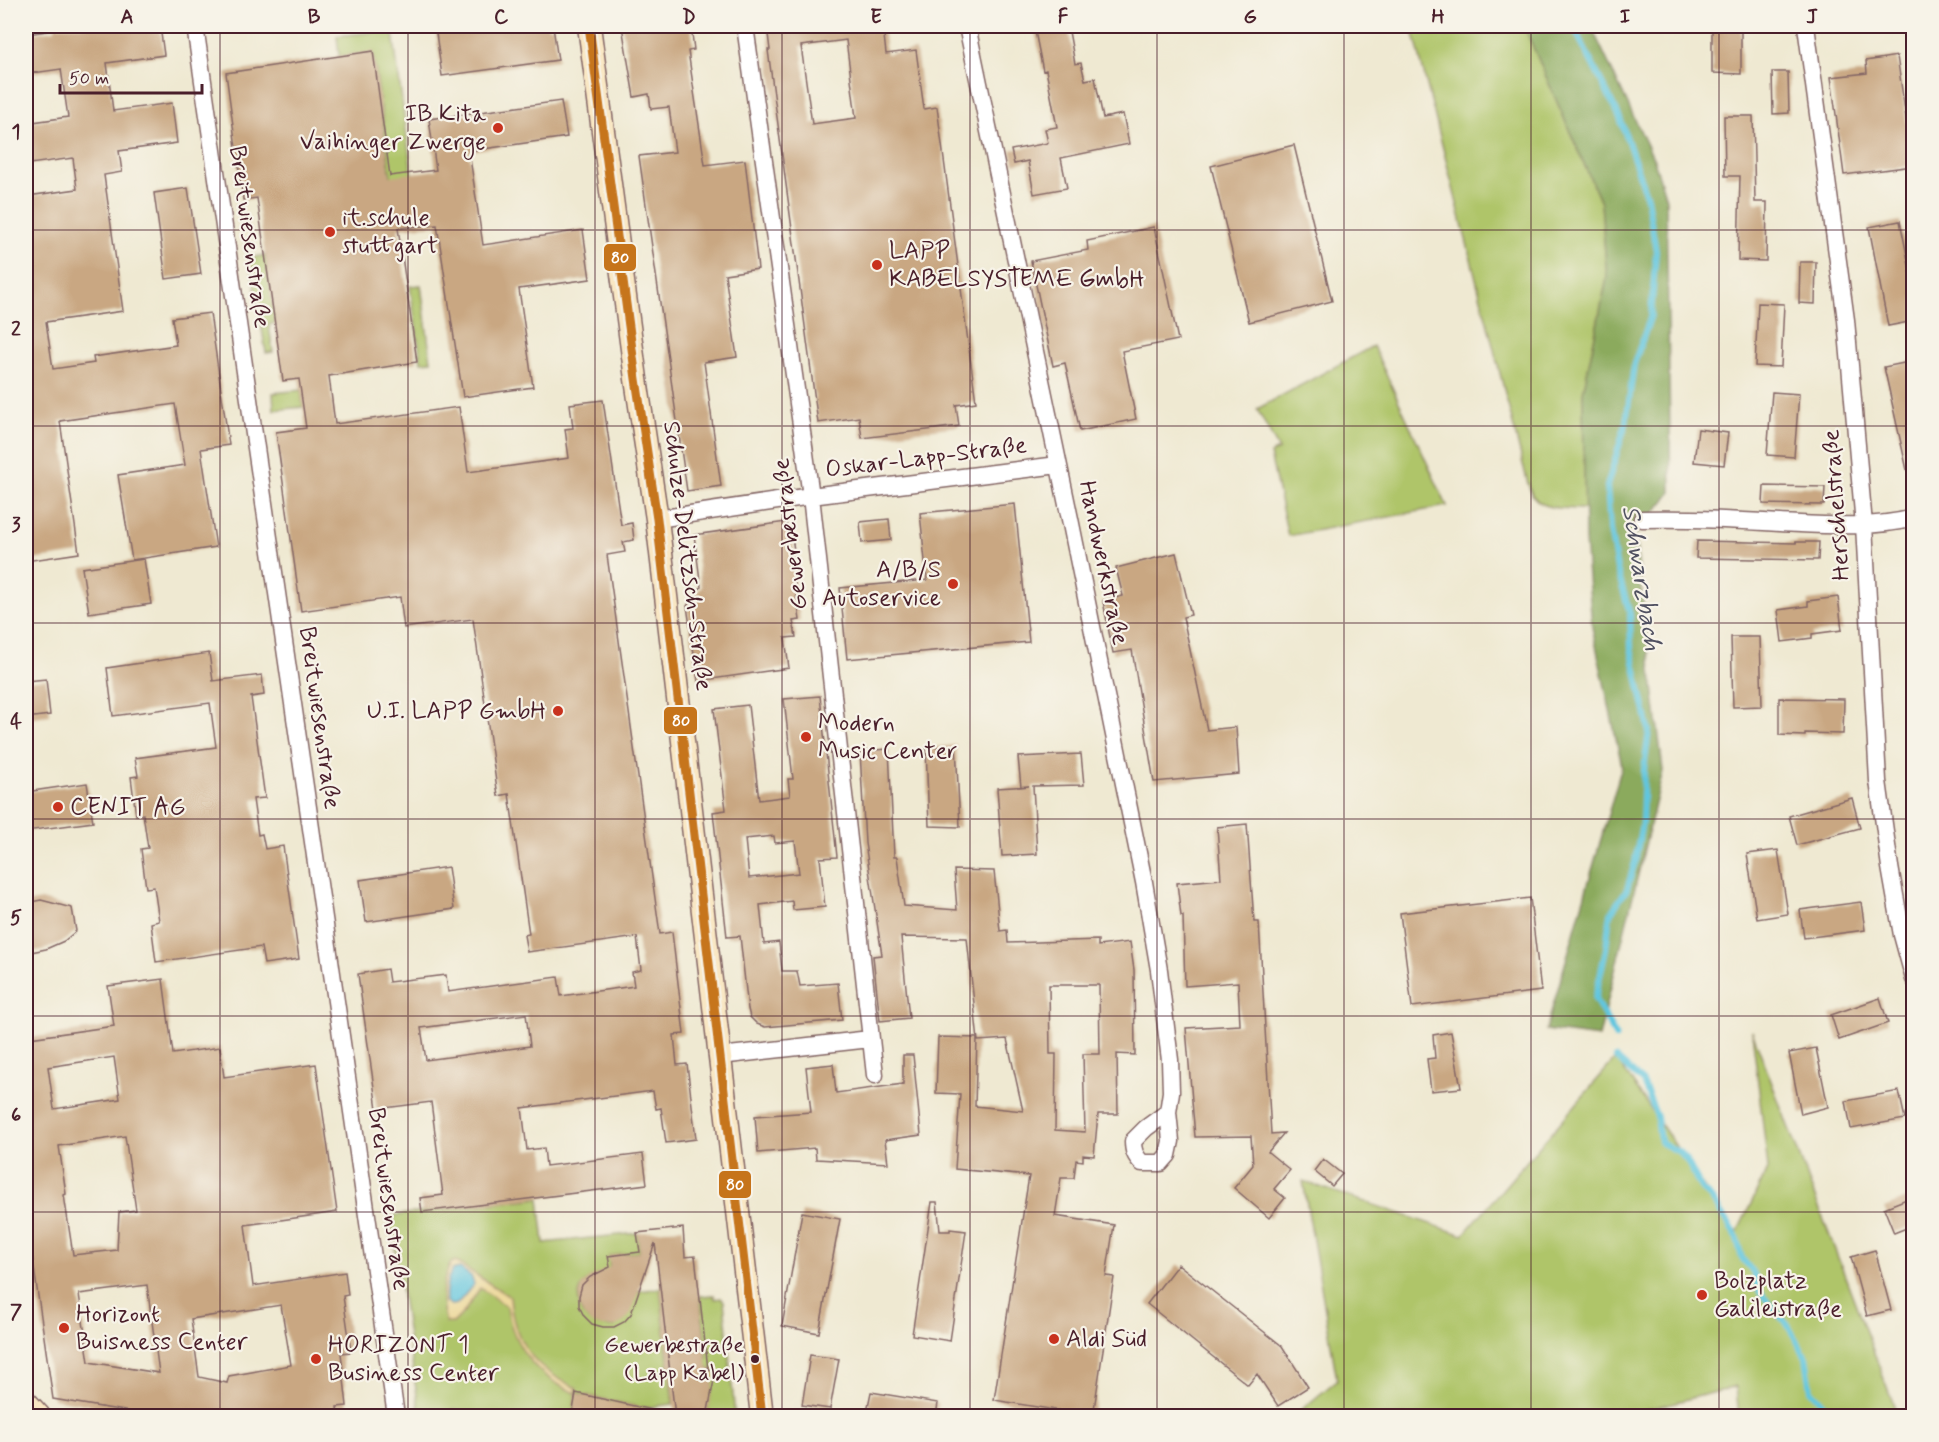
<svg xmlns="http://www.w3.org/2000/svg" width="1939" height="1442" font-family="Mynerve,sans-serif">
<rect width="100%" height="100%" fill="#f7f3e8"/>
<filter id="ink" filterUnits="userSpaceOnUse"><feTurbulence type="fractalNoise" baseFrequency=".0167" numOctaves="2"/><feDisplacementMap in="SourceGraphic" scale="12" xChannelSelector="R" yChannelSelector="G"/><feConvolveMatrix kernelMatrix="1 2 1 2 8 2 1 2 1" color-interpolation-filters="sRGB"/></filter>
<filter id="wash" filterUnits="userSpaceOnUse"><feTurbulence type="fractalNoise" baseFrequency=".008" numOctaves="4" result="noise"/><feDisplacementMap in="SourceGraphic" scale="24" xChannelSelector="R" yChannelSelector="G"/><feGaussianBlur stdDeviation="1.35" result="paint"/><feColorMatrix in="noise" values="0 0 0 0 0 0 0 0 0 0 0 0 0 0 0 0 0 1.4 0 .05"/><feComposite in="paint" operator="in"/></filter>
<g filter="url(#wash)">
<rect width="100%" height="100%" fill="#efe9d2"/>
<!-- green -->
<path fill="#afc569" stroke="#7c724a" stroke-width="1.5" d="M383,26H392L414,189L393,192L373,52L339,56L337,36L383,31Z
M1412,26H1524L1601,203L1607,278L1583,393L1585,509C1570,508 1544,511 1534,497C1531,494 1530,488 1528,484Z
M265,255L275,323L269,325L273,352L266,353L250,258Z
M421,285L431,361L421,362L410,286Z
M1373,346L1447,506L1288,536L1270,454L1279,450L1257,409Z
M301,390L303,407L274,410L273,393Z
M1752,1031L1898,1416H1739L1736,1387L1620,1416H1294L1337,1380L1303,1181L1463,1235L1616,1058L1736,1235L1768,1168Z
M539,1198L544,1243L637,1233L640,1252L609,1256L610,1272C566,1274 569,1329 614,1327L633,1292L660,1288L673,1404L643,1408L576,1393L572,1416H499L453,1409L451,1416H420L390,1216Z
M714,1295L715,1299L721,1298L724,1301L735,1416H707L715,1370L699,1367L707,1358L700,1296Z"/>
<!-- forest -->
<path fill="#8baa5d" stroke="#6a6444" stroke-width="1.5" d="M1524,26H1591L1654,160L1666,199L1671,493L1635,535L1663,771L1599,1037L1546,1030L1622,766L1592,627L1585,540L1583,393L1607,278L1601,203Z"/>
<!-- sand -->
<path fill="#eeda9e" stroke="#9c7c64" stroke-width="1.5" d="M455,1261L510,1297C513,1342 535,1370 577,1388L576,1393C538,1378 513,1348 507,1307L480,1288L464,1312L453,1323H446C440,1302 441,1282 451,1263Z"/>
<!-- water -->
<path fill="#61c6df" stroke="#567285" stroke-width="1.5" d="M460,1268L471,1276L474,1284L457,1304L451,1305L446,1302C445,1290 446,1281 452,1270Z"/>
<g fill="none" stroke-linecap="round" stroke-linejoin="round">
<!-- stream -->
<path stroke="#61c6df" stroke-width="6" d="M1573,26L1620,118L1647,198L1656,251L1651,315L1634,364L1626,423L1607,486L1610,530L1617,569L1630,614L1631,648L1649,730L1644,770L1642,822L1635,862L1627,889L1610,914L1606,949L1595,999L1616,1037
M1616,1058L1643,1082L1657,1117L1660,1142L1679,1152L1687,1161L1702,1190L1711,1198L1736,1236L1742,1258L1754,1274L1759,1291L1786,1322L1806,1357L1811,1390L1829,1410L1831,1416"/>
</g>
<g id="blocks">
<!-- building -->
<path fill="#c9a782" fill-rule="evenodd" d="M55,26H160L164,55L107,63L113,111L172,103L177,143L119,151L122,172L104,175L123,311L46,322L53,369L94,363L93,357L176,345L172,318L210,313L229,445L201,449L216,547L132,560L118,475L185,465L175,404L60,421L79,553L26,561V236L33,234L28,196L77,189L73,158L30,164L26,133V123L68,117L61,69L26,74V34L55,30Z
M435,26H548V28L553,27L558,60L442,76Z
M622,26H691L694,50L688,51L705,165L745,160L758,269L725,274L737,357L704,362L721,486L687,491L639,156L675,152L669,107L651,109L649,94L634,97Z
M767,26H883L886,54L916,50L924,109L937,107L976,402L956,405L959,426L862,438L859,417L818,423L768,50H770ZM846,40L856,118L812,124L801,46Z
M1034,26H1068L1075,64L1081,63L1085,80L1095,78L1103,118L1123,114L1129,144L1061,158L1067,188L1034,194L1028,161L1014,164L1011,150L1048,143L1045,129L1057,127L1046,70L1043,71Z
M1712,26H1741V74L1712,73Z
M373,51L390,176L436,170L429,119L561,101L567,137L469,151L483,245L583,230L590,279L519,289L533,387L463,397L437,225L398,228L417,362L329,376L335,424L459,407L468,472L569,458L565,429L573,428L570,404L603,400L621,525L632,523L634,540L623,542L625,552L607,555L660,934L672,932L684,1034L674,1035L677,1065L687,1064L696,1139L666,1143L661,1108L656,1109L653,1091L522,1108L527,1150L544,1148L546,1166L643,1154L647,1184L422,1212L420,1198L443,1195L431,1102L377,1109L358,974L387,969L389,982L446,975L448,992L558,977L561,996L634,986L632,972L641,970L637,937L527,952L524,935L529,934L509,794L498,796L473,619L404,628L400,597L301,611L276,432L306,428L299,379L283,381L257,198L243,200L226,73ZM526,1014L530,1046L426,1060L421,1028Z
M1897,56L1913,166L1844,175L1831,77L1867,73L1866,61Z
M1772,72H1788L1789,113L1773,114Z
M1724,116H1753L1755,202H1767L1766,261L1738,260L1740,176H1725Z
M1294,145L1332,301L1249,322L1211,166Z
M188,188L201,274L166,279L154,193Z
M1900,221L1914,290V321L1888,326L1869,227Z
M1154,227L1178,340L1122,351L1136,419L1080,431L1065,363L1053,366L1031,261L1088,250L1087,241Z
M1800,262H1816L1815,304L1799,303Z
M1758,303L1784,304L1781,367L1755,366Z
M1914,361V470H1907L1884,367Z
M1772,392L1799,394L1794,457L1767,455Z
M1698,429L1728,433L1724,465L1694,462Z
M1764,486L1825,487L1824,505L1763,504Z
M1015,504L1029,642L847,659L840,588L927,580L920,513Z
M889,519L891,540L862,543L860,522Z
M786,522L787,531L791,530L798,578L794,579L800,620L793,621L796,637L785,638L789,668L698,681L687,606L701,587L694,535Z
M1697,541L1796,543V542H1819L1818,560L1696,558Z
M1176,553L1191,615L1183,617L1207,730L1236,727L1239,774L1154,782L1132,650L1113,653L1103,601L1123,596L1116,568Z
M144,559L151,604L89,613L82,568Z
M1838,597L1842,630L1812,634V638L1782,642L1778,610L1808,606V601Z
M1731,637H1760L1762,706L1733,707Z
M209,653L213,681L262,675L264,695L251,697L265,798L253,799L258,835L262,834L265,849L283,846L299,959L264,964L261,947L156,962L151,923L159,921L154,887L146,888L141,849L148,848L143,814L136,815L131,777L138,776L135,758L216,747L210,703L113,716L107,668Z
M46,679L50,715L26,718V681Z
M820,696L837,857L820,858L825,907L793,910L792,901L760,905L764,944L779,942L782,971H797L800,986L838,983L842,1020L765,1027L757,1024L750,1017L748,1009L740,936L727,937L713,812L726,810L714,709L748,705L759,800L790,796L788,779H793L784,699ZM774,836L775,843L795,841L799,873L749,878L745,839Z
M1779,698L1844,699L1843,734L1805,733V736L1779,735Z
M956,745L960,827L929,826L926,748Z
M889,749L894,857H897L904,906L957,910L954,870L994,871L1000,931L1007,930L1008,943L1098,940V946L1130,942L1134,970L1135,1055L1117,1054L1118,1114H1098L1094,1156L1083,1155V1161L1076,1160L1074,1178H1061L1055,1216L1114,1225L1106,1276L1114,1277L1093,1416L994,1400L1029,1176L955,1169L960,1094L936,1093L938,1037L977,1038L975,1106L1023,1111L1007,1039L978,1041L967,938L901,937L909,1018L880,1021L873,956L882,955L865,843L860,751ZM1049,985H1099L1100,1054H1083L1085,1132L1055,1130L1056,1054H1050Z
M1081,754L1084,785L1033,786L1037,854L1002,856L997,788L1029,786L1021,787L1018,757Z
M87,783L93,822L26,831V792Z
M1852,798L1860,828L1797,845L1789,816Z
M1247,824L1254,922H1259L1271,1134L1284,1133L1268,1152L1290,1170L1274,1189L1285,1198L1269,1218L1234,1188L1253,1165L1251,1136L1195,1137L1186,1028L1240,1025L1238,982L1185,986L1183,916H1181L1177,883L1221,879L1217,827Z
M1778,850L1788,914L1757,919L1747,854Z
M448,867L454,909L366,922L360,880Z
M1530,898L1541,991L1412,1007L1400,913Z
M41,900L72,908L76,931L64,941L46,949L26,953V903Z
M1861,902L1865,930L1804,938L1800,910Z
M163,979L173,1054L220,1047L224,1077L316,1064L337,1212L245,1225L253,1286L345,1272L348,1295L343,1296L351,1352L341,1353L347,1406L337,1407L338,1416H155L53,1399L26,1213H29L26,1186V1051L31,1050L30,1038L114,1026L108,986ZM114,1057L120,1099L54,1109L48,1067ZM125,1136L136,1210L119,1212L117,1250L73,1255L64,1195L66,1194L59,1146ZM147,1285L159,1373L89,1362L79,1294ZM281,1305L291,1365L229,1376L227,1383L199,1377L191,1319Z
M1880,998L1888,1023L1839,1040L1831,1015Z
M1451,1032L1461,1088L1431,1091L1427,1059L1435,1058L1433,1035Z
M1816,1048L1828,1107L1801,1114L1789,1053Z
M903,1055H913L921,1135L885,1140L888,1163L816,1159L815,1148L758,1153L755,1116L811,1112L806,1067L833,1064L836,1093L903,1084Z
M1899,1091L1905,1119L1851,1129L1846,1101Z
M1323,1159L1342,1174L1332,1186L1314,1171Z
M1914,1196V1225L1894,1233L1884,1208Z
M932,1202H937L940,1231H950V1229L966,1231L950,1341L912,1335Z
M802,1212L840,1219L819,1333L782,1326Z
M683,1228L685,1257L695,1256L708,1369L716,1370L707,1416H675L655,1243L631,1314L624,1322L614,1327H603L592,1324L584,1316L579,1306V1296L582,1285L590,1277L610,1267L608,1256L640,1252L637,1233Z
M1875,1250L1891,1310L1867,1316L1851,1257Z
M1178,1264L1282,1346L1308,1387L1278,1406L1257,1374L1248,1385L1147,1304Z
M810,1355L839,1359L830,1409L802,1405Z
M871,1392L938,1403L936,1416H866Z
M576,1393L652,1410L651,1416H572Z"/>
</g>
</g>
<g filter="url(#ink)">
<use href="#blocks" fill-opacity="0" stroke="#846665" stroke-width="1.5"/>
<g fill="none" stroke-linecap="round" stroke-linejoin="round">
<defs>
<path id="street" d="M195,26L396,1416
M745,26L811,496L875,1075
M967,26L1070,519L1144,882L1159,970L1170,1060L1171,1092L1168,1112L1171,1141L1168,1155L1161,1163H1142C1135,1156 1133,1151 1133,1141L1146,1128L1168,1112
M1806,26L1846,320L1864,525L1878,781L1890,867L1902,935L1914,979
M657,519L811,496L1058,465
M1642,519C1688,518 1734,520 1780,523C1824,525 1870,529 1914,518
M720,1056L870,1039"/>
<path id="secondary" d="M589,26L636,379L657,519L762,1416
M26,1402L39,1416"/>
</defs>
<!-- street casing -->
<use href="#street" stroke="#846665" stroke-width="19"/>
<!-- secondary casing -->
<use href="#secondary" stroke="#846665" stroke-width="25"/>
<!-- street -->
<use href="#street" stroke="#fff" stroke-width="16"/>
<!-- secondary -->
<use href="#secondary" stroke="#f9e7c3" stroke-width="22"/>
<defs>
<path id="bus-1" d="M589,26L636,379L657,519L762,1416"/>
</defs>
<!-- bus-1 casing -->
<use href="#bus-1" stroke="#f7f3e8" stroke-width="14"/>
<!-- bus-1 -->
<use href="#bus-1" stroke="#c6741b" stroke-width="9"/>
</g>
</g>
<!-- grid -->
<path fill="none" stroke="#4a1f2b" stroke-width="1.5" stroke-opacity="0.55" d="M220,26V1416M408,26V1416M595,26V1416M782,26V1416M970,26V1416M1157,26V1416M1344,26V1416M1531,26V1416M1719,26V1416M26,230H1914M26,426H1914M26,623H1914M26,819H1914M26,1016H1914M26,1212H1914"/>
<!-- markers -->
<g fill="#c8321e" stroke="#f7f3e8" stroke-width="2">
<circle cx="498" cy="128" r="6"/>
<circle cx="330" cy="232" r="6"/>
<circle cx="877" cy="265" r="6"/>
<circle cx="953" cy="584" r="6"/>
<circle cx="558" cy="711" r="6"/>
<circle cx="806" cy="737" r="6"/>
<circle cx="58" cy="807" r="6"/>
<circle cx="1702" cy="1295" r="6"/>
<circle cx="64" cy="1328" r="6"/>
<circle cx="1054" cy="1339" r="6"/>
<circle cx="316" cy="1359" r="6"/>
</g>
<circle fill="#4a1f2b" stroke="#f7f3e8" stroke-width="2" cx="755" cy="1359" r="5"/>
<g text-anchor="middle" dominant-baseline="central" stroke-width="4.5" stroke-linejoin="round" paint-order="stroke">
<!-- bus labels -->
<g font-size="22" fill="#4a1f2b" stroke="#f7f3e8" text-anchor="end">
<text x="744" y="1346">Gewerbestraße<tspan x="744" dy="28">(Lapp Kabel)</tspan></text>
</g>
<!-- poi labels -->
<g font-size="24" fill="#4a1f2b" stroke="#f7f3e8" text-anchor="start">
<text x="486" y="114" text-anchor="end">IB Kita<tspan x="486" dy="28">Vaihinger Zwerge</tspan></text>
<text x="342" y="218">it.schule<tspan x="342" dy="28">stuttgart</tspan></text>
<text x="889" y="251">LAPP<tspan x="889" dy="28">KABELSYSTEME GmbH</tspan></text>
<text x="941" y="570" text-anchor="end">A/B/S<tspan x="941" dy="28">Autoservice</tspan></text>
<text x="546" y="711" text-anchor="end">U.I. LAPP GmbH</text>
<text x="818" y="723">Modern<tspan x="818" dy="28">Music Center</tspan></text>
<text x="70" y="807">CENIT AG</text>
<text x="1714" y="1281">Bolzplatz<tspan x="1714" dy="28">Galileistraße</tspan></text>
<text x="76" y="1314">Horizont<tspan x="76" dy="28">Buisness Center</tspan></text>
<text x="1066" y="1339">Aldi Süd</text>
<text x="328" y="1345">HORIZONT 1<tspan x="328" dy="28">Business Center</tspan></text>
</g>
<!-- street labels -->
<g font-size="24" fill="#4a1f2b" stroke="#f7f3e8">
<text transform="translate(249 237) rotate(82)">Breitwiesenstraße</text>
<text transform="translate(926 458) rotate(-7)">Oskar-Lapp-Straße</text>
<text transform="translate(1837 505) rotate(-94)">Herschelstraße</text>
<text transform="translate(791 534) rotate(-97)">Gewerbestraße</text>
<text transform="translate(687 556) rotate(83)">Schulze-Delitzsch-Straße</text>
<text transform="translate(1103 563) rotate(78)">Handwerkstraße</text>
<text transform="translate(319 718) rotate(82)">Breitwiesenstraße</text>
<text transform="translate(388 1199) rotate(82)">Breitwiesenstraße</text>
</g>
<!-- water labels -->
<g font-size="26" font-style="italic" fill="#515161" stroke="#f7f3e8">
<text transform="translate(1641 578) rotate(81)">Schwarzbach</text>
</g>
</g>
<g stroke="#f7f3e8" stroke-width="2">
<rect x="603" y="243" width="34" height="29" rx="6" fill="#c6741b"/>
<rect x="663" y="706" width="35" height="29" rx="6" fill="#c6741b"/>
<rect x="718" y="1170" width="34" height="29" rx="6" fill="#c6741b"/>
</g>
<g font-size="16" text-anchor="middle" font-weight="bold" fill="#fff">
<text x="620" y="263">80</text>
<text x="681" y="726">80</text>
<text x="735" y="1190">80</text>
</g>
<!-- margin -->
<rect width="1939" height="1442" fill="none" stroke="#f7f3e8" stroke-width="66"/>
<!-- scale -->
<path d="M60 84v9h142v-9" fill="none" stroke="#4a1f2b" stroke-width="3"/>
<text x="69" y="84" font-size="18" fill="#4a1f2b" stroke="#f7f3e8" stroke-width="4.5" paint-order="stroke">50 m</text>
<rect x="33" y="33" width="1873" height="1376" fill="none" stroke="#4a1f2b" stroke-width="2"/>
<g font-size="20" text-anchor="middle" font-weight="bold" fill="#4a1f2b">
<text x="127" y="23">A</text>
<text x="314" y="23">B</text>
<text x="501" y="23">C</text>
<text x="689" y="23">D</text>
<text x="876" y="23">E</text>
<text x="1063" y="23">F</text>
<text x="1250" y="23">G</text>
<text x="1438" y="23">H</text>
<text x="1625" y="23">I</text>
<text x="1812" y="23">J</text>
<text x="16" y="138">1</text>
<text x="16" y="335">2</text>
<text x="16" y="531">3</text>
<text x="16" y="728">4</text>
<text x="16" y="924">5</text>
<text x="16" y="1121">6</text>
<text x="16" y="1318">7</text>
</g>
</svg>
